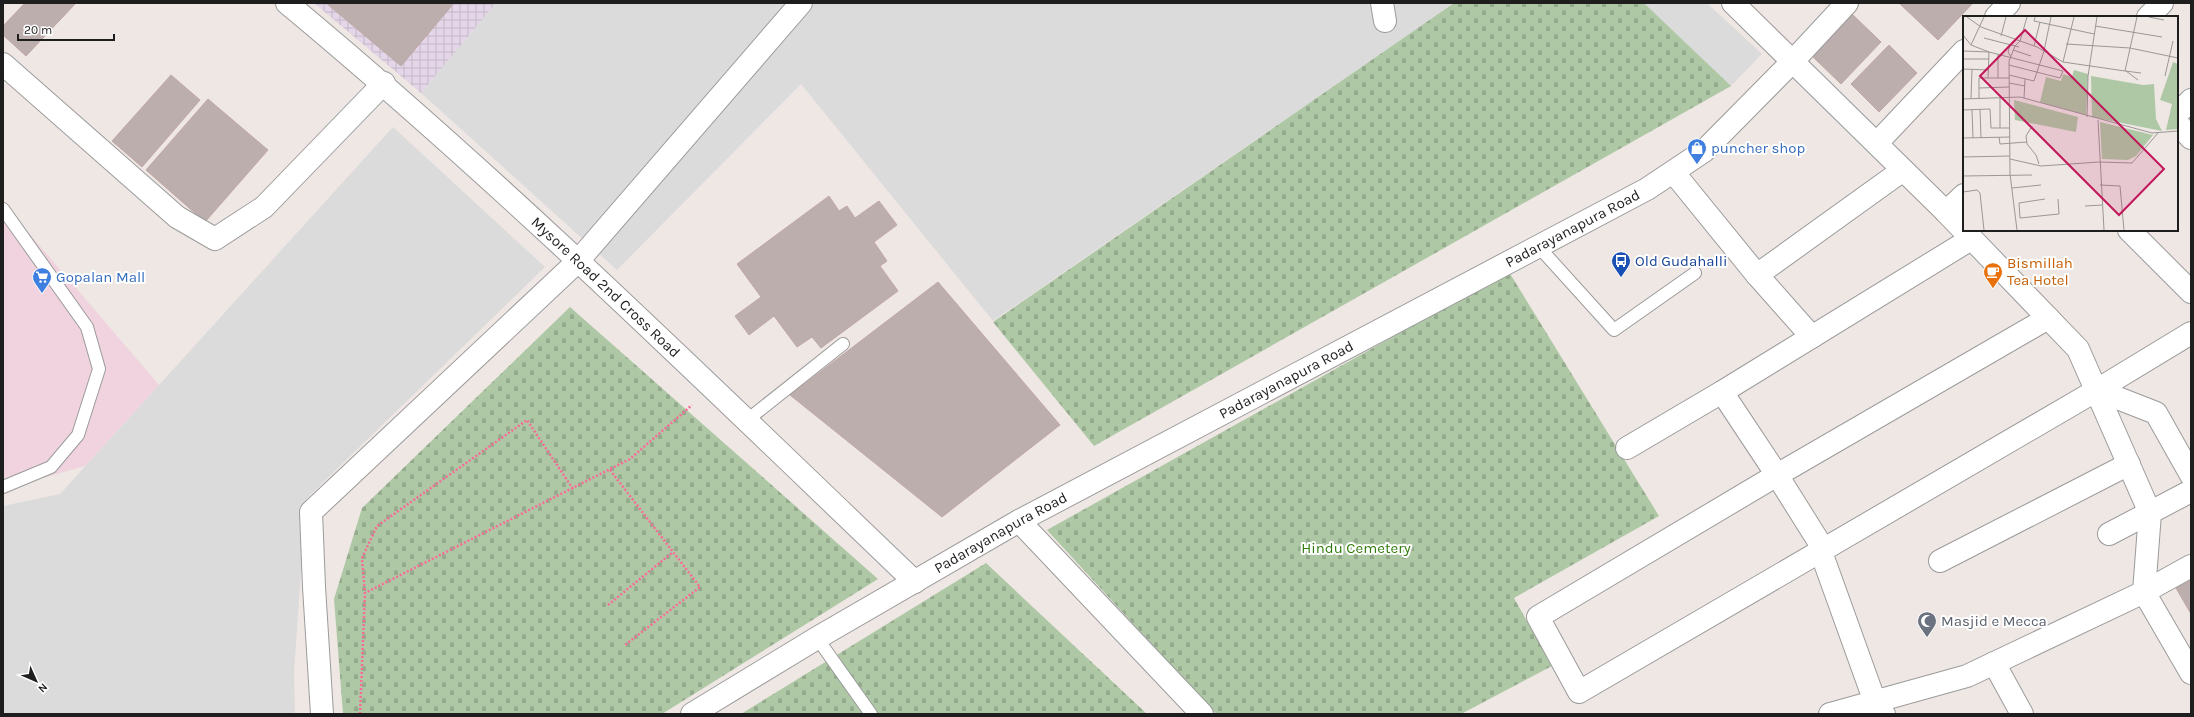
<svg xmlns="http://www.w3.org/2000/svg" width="2194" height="717" font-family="Karla,sans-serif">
<defs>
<pattern id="industrial-grid" width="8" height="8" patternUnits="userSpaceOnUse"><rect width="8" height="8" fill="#e4d6e8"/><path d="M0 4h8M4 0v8" fill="none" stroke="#c3b7c7"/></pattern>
<pattern id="cemetery-stones" width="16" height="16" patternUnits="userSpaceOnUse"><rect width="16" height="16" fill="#aec8a5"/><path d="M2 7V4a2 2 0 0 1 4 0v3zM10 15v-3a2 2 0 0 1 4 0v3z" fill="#95ab8e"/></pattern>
</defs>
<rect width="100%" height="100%" fill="#efe7e4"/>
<!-- residential -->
<path fill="#dcdbdc" d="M496,3H1454L993,321L801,84L617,270L421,93Z
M1644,3H1707L1762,54L1731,86Z
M393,127L545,267L306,499L294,673L295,714H3V506L60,494Z"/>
<!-- commercial -->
<path fill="#f0d3de" d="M3,203L159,385L85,466L3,489Z"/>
<!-- industrial -->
<path fill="url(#industrial-grid)" d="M314,3H496L421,93Z"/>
<!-- cemetery -->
<path fill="url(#cemetery-stones)" d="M1454,3H1644L1731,86L1094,446L993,322Z
M1509,272L1659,516L1514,598L1552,666L1461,714H1216L1047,530Z
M570,307L878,579L662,714H343L334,599L362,508Z
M986,563L1147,714H741Z"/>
<!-- building -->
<path fill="#bcaead" stroke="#c1a7a6" d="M25,3H76L26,56L3,35V26Z
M326,3H454L401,66Z
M1899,3H1973L1938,40Z
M1852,14L1881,42L1841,84L1812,56Z
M1889,45L1917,73L1879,112L1851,84Z
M171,75L200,100L142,167L112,141Z
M208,99L268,150L205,222L146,170Z
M829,196L839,211L847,206L855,218L879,201L897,225L874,242L887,261L880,266L898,291L821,348L812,337L797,347L774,316L749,335L735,316L761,297L737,264Z
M938,282L1060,425L942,517L790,395Z
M2191,579V614L2176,588Z"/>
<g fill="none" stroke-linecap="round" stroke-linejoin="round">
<defs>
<path id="service" d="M3,209L87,327L99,369L78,435L51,467L3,487
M1538,246L1614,330L1695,273
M746,421L843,344
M817,638L871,714"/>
<g id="minor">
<path id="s1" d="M287,3C506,185 709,385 915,582"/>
<path d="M1382,3L1385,21"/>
<path d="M1733,3L1946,212L2078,349L2150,513L2144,592L2191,673"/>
<path d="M1996,17L2009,3"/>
<path d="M2148,17L2162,3"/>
<path d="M3,64L177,217L215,239L264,207L384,83"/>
<path d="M2177,114L2191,100"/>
<path d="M2177,123L2191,138"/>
<path d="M1877,143L1964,51"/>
<path d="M1674,173L1757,275L1812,337"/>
<path d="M1946,212L1964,195"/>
<path d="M2129,230L2191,292"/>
<path d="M1757,275L1903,170"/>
<path d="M2048,318L1777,475L1538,617L1579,692L2097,390L2191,333"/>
<path d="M2097,390L2156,413L2191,475"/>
<path d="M1627,448L1722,392"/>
<path d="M2109,534L2191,491"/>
<path d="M1940,561L2129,464"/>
<path d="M1994,663L2022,714"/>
<path d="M322,714L314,587L311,512L578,261L801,3"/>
<path d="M1830,714L1967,676L2144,592L2191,566"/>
<path d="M1884,714L1875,702L1821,552L1824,550L1777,475L1722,392L1971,239"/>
</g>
<g id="tertiary">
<path d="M1019,521L1202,714"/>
<path id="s2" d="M692,714L817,638L1019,521L1647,189L1704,151L1793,61L1847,3"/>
</g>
</defs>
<!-- service casing -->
<use href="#service" stroke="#9b9b9b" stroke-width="14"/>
<!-- minor casing -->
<use href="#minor" stroke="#9b9b9b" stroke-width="24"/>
<!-- tertiary casing -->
<use href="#tertiary" stroke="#9b9b9b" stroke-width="24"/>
<!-- path -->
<path stroke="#fa6a96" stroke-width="2.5" stroke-dasharray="2 2" stroke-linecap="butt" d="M610,470L700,587L625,645
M365,594L362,558L377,526L527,420L573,489
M608,605L673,552
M360,714L365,593L630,459L692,405"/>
<!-- service -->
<use href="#service" stroke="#fff" stroke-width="12"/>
<!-- minor -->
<use href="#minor" stroke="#fff" stroke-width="22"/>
<!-- tertiary -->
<use href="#tertiary" stroke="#fff" stroke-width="22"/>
</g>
<!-- icons -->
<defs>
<symbol id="shop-pin" viewBox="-11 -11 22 30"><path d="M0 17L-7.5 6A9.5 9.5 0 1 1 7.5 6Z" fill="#3f7fe0" stroke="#fff"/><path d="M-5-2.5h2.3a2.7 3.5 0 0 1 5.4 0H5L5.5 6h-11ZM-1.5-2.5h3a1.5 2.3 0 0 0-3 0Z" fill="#fff"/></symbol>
<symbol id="bus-pin" viewBox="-11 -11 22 30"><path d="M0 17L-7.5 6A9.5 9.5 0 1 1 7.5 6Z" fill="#1a4fb4" stroke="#fff"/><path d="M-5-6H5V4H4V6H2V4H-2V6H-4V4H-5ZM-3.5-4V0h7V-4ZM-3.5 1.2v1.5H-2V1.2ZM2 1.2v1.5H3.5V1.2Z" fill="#fff"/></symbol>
<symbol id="cafe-pin" viewBox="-11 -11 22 30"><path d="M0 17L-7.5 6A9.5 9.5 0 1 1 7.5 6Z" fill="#e8710a" stroke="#fff"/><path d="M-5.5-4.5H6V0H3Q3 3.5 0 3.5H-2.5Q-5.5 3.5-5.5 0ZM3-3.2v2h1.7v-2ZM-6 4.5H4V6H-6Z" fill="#fff"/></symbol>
<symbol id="supermarket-pin" viewBox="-11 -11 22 30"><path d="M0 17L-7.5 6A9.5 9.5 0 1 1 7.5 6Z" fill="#3f7fe0" stroke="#fff"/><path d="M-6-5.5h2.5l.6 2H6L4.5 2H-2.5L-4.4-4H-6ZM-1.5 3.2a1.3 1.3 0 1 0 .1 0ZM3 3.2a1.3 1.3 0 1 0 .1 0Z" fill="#fff"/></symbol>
<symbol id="mosque-pin" viewBox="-11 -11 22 30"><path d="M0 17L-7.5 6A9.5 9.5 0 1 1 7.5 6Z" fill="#6b7280" stroke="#fff"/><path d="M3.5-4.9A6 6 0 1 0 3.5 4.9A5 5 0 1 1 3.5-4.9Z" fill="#fff"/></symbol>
</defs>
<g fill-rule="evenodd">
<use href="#shop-pin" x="1686" y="137" width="22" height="30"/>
<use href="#bus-pin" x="1610" y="250" width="22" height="30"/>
<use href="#cafe-pin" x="1982" y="261" width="22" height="30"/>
<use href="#supermarket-pin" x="31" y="266" width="22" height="30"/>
<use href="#mosque-pin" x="1916" y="610" width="22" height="30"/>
</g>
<g text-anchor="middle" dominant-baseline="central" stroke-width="4" stroke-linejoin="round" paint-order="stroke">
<!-- shop labels -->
<g font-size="15" fill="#366cbe" stroke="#fff" text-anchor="start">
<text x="1711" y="148">puncher shop</text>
<text x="56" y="277">Gopalan Mall</text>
</g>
<!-- street labels -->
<g font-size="15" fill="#1e1e1e" stroke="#fff">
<text stroke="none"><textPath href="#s2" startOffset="1006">Padarayanapura Road</textPath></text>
<text stroke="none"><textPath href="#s1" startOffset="427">Mysore Road 2nd Cross Road</textPath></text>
<text stroke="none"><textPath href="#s2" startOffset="682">Padarayanapura Road</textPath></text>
<text stroke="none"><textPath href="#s2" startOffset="358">Padarayanapura Road</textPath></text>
</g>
<!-- transit labels -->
<g font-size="15" fill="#164399" stroke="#fff" text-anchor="start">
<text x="1635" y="261">Old Gudahalli</text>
</g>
<!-- food labels -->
<g font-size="15" fill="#c56008" stroke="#fff" text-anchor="start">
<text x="2007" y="263">Bismillah<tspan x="2007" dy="17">Tea Hotel</tspan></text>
</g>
<!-- park labels -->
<g font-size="15" fill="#307d0b" stroke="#fff">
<text x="1356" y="548">Hindu Cemetery</text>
</g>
<!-- worship labels -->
<g font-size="15" fill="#5b616d" stroke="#fff" text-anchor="start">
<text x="1941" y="621">Masjid e Mecca</text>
</g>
</g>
<!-- overview -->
<g transform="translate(1963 16)">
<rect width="215" height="215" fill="#efe7e4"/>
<path d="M210,46L215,48V113L203,114L209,88L197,84ZM111,54L125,58L123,99L77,86L83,61L98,65L100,58L109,61ZM128,60L180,69L191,68L193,103L199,115L129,101ZM51,84L115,101L113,116L52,104ZM137,106L190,119L173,140L165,144L139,143Z" fill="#aec8a5"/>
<path fill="none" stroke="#9b9795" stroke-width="1" d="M4,1L18,11L74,31L100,46M72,1L71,5L131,18M111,1L100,46L162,55L174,1M186,1L201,4M132,10L199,21M0,19L8,29L26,36L100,55L97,62L46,49M38,20L43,1M21,22L56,31M103,28L167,32L215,42M8,29L21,1M47,29L45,36L48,41M71,30L77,6M50,34L68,40M0,35L26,36L25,62M35,38V62M0,43H26M0,53L26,54M162,55L178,57M163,55L175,64M46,59L71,65L81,35L88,1M202,60L210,25M46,67L62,70M16,72L46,71M61,82L62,63M0,83L57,81L189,117L215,115M8,83L9,53M16,83V62H46M17,93L18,122M0,94L27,93L28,112H46M9,94L10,122M124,101L125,60L134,1M135,104L141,214M69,110L63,120L64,128L73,139L76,148M37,112V82M36,121L37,128L64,126M0,122L47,121M0,141L47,140M47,143L78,150L136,146L169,147L195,117M0,160L69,159M137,169L157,170L161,214M49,172L78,169M0,176L14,174L17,177L21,214M82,183L56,187L57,202L96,198L95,183M122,190L139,189M54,214L47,158L46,45L52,30L57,25L64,1"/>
<path fill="#c2185b" fill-opacity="0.15" stroke="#c2185b" stroke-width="2" d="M62,14L201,153L156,199L17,60Z"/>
<rect width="215" height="215" fill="none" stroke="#1e1e1e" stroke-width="2"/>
</g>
<!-- border -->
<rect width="2194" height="717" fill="none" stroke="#1e1e1e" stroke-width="8"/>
<!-- north arrow -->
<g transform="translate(36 681) rotate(135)" stroke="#ffffff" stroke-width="3" paint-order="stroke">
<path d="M0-3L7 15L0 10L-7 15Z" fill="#1e1e1e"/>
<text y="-6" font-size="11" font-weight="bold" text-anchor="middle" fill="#1e1e1e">N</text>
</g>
<!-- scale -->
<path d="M18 34v6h96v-6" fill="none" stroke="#1e1e1e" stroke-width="2"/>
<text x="24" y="34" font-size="12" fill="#1e1e1e" stroke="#ffffff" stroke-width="3" paint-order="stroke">20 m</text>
</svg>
